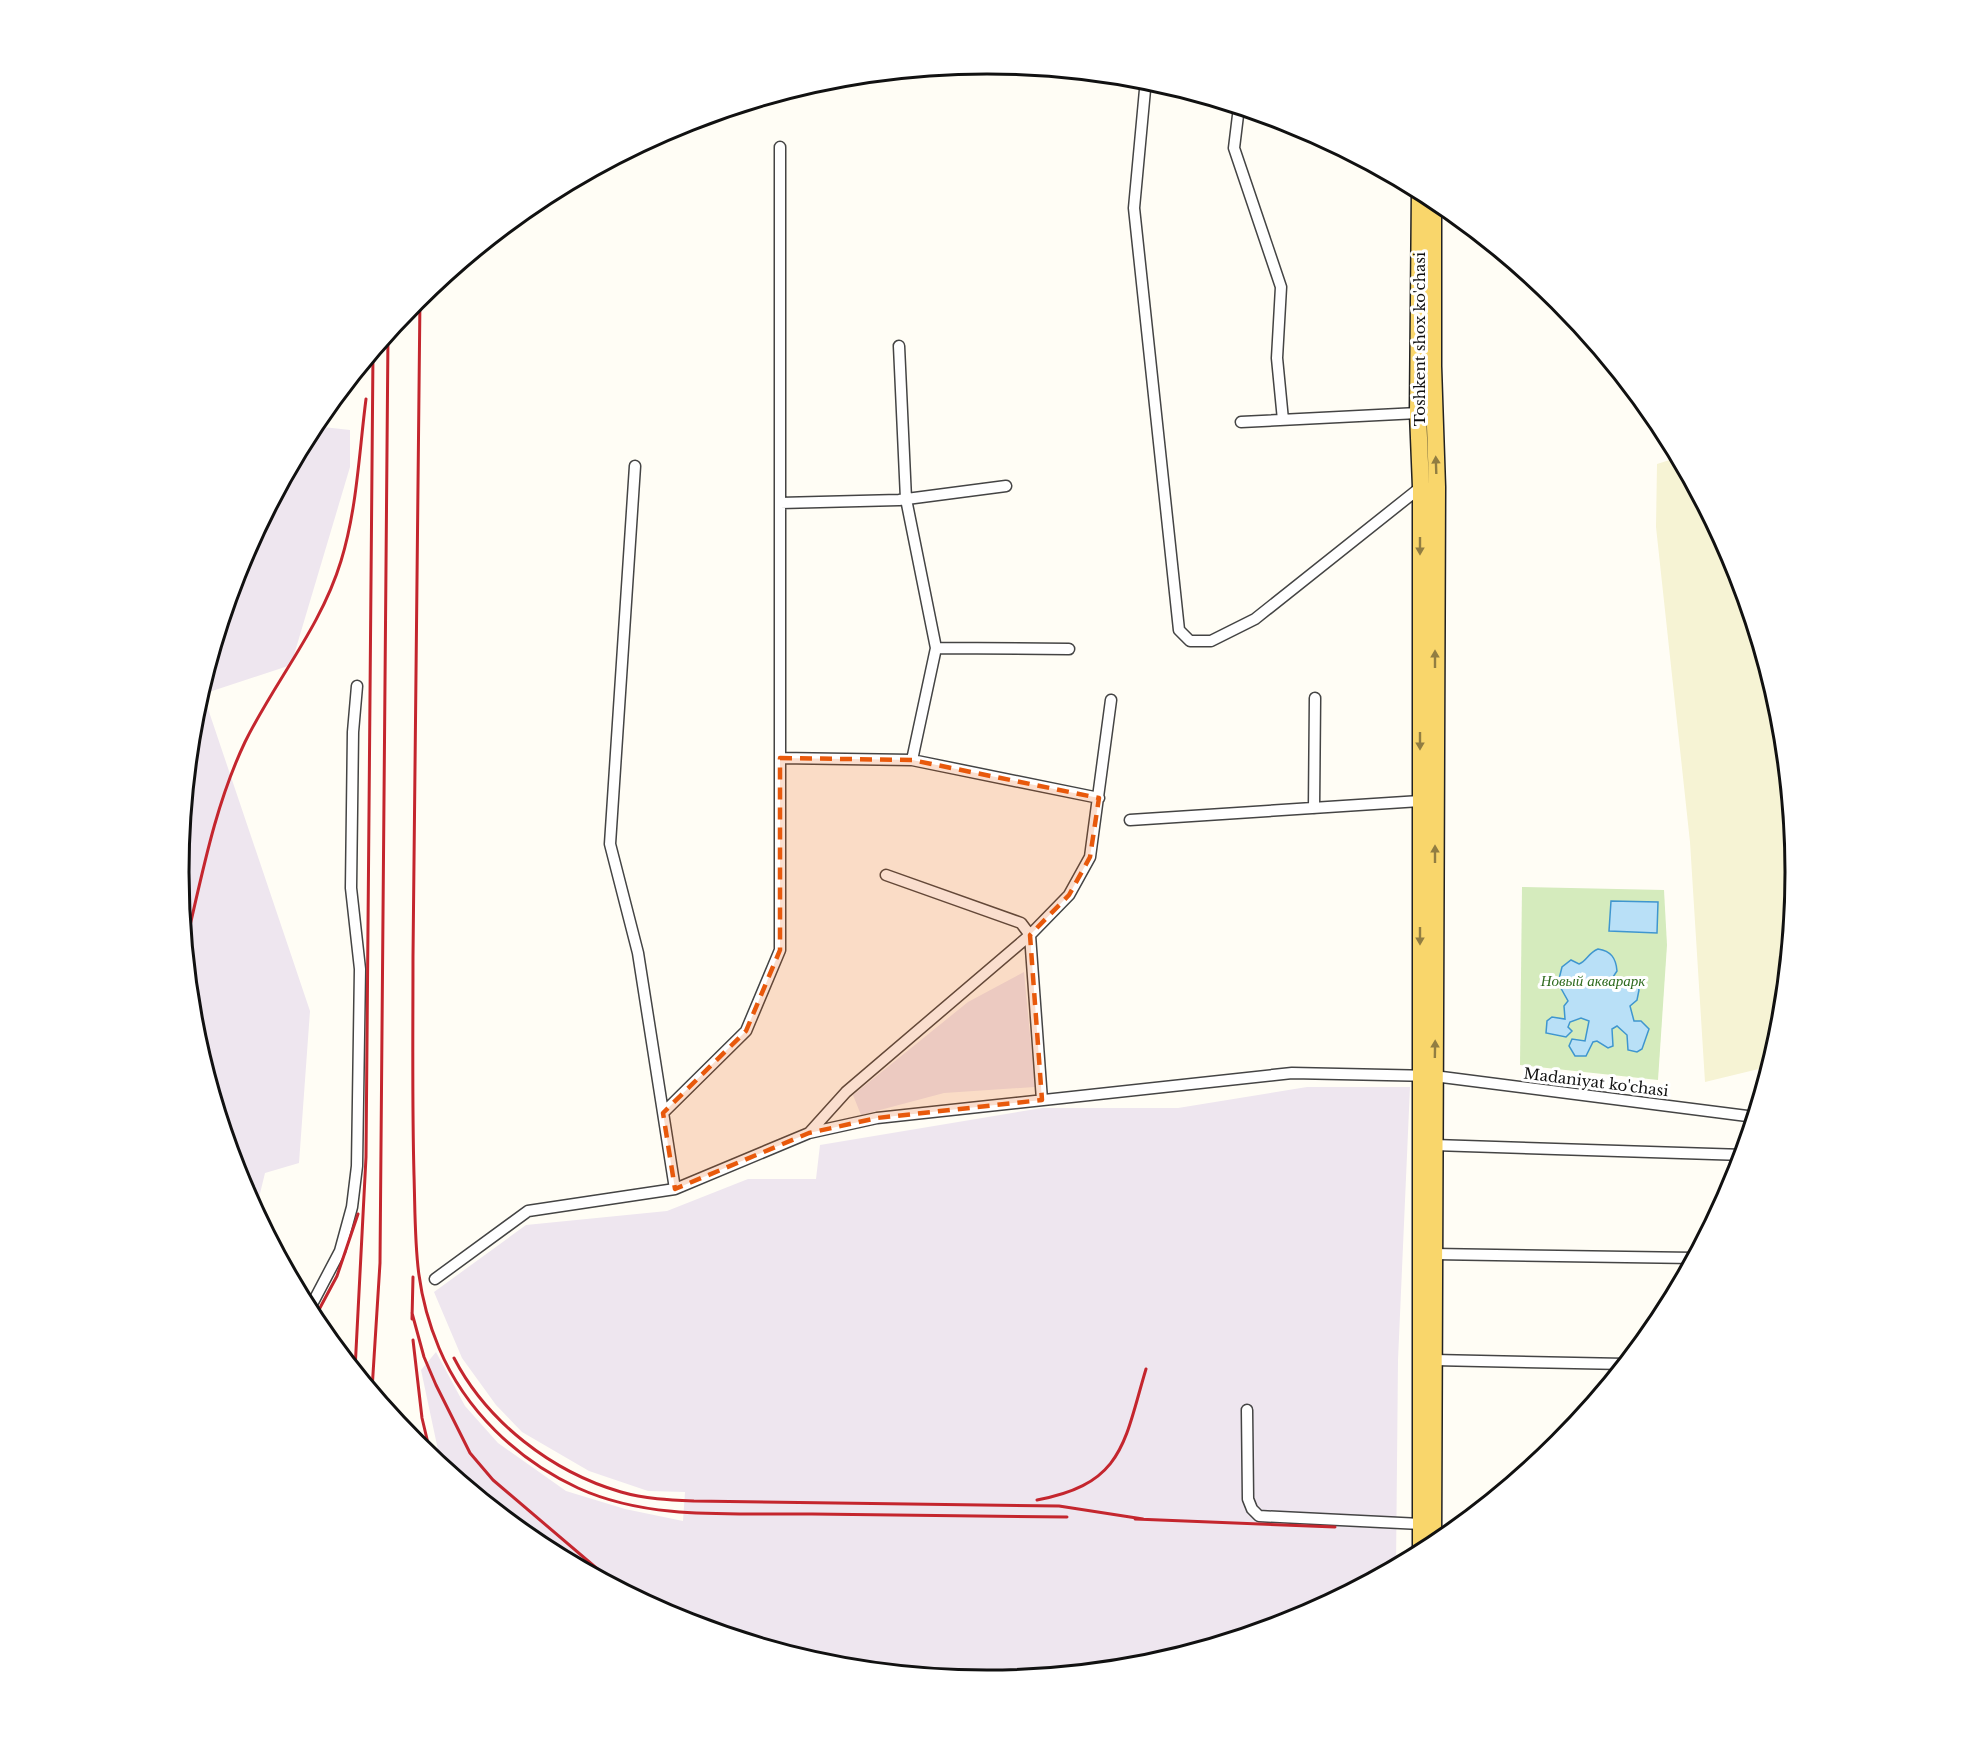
<svg xmlns="http://www.w3.org/2000/svg" width="1976" height="1744" font-family="'Libre Baskerville',serif">
<rect width="100%" height="100%" fill="#fffdf5"/>
<!-- industrial -->
<path fill="#eee6ef" d="M314,426L350,430V467L291,665L203,694L310,1011L299,1163L265,1173L256,1210L240,1181L194,1029L179,872L195,714L241,562Z
M1024,972L1035,1087L944,1093L861,1115L853,1095L968,1002Z
M1307,1087H1410L1398,1360L1396,1567L1297,1620L1146,1666L988,1681L830,1665L678,1619L538,1544L441,1464L421,1370L436,1352L465,1406L498,1443L566,1491L625,1509L683,1521L685,1492L648,1491L589,1471L522,1432L496,1405L462,1358L434,1292L526,1225L667,1211L748,1179H816L820,1145L1042,1108H1178Z"/>
<!-- farmland -->
<path fill="#f6f3d4" d="M1679,457L1736,563L1782,714L1797,872L1781,1030L1771,1066L1705,1082L1690,842L1656,527L1657,464Z"/>
<!-- green -->
<path fill="#d5ebbd" d="M1522,887L1664,890L1667,945L1658,1080L1520,1065Z"/>
<!-- water -->
<path fill="#b9e0f7" stroke="#3f96cf" stroke-width="1.5" d="M1611,901L1658,902L1657,933L1609,931Z
M1598,949C1611,951 1616,958 1617,971L1611,980L1612,988L1618,990L1631,981H1636L1639,990L1637,1000L1630,1006L1634,1021H1641L1649,1029L1642,1049L1637,1052L1628,1050L1627,1035L1617,1026L1612,1029L1613,1046L1608,1048L1597,1041L1593,1042L1586,1056H1575L1569,1046L1572,1039L1585,1041L1589,1021L1581,1018L1570,1022L1568,1027L1572,1031L1566,1037L1546,1033L1547,1021L1552,1017L1565,1019L1564,1006L1568,1001L1558,983L1562,967L1571,960L1579,964C1587,961 1588,953 1598,949Z"/>
<g fill="none" stroke-linecap="round" stroke-linejoin="round">
<defs>
<path id="minor" d="M1146,79L1134,208L1179,630L1190,641H1211L1255,619L1421,487
M1239,107L1234,148L1281,287L1277,358L1283,420
M899,346L906,499L936,648L912,760
M1241,422L1418,413
M635,466L610,844L638,953L675,1189
M780,503L899,500L1006,486
M936,648L1069,649
M780,758L912,760L1099,798
M1314,808L1315,698
M1130,820L1420,801
M886,875L1021,923L1030,935L1042,1100
M663,1113L746,1031L780,950V147
M809,1133L846,1092L1030,935L1069,895L1090,857L1111,700
M1434,1145L1744,1155
M1434,1254L1694,1258
M435,1279L528,1211L675,1189L809,1133L877,1118L1292,1073L1434,1076L1755,1117
M309,1310L340,1251L352,1207L357,1166L360,969L351,888L353,732L357,686
M1434,1360L1625,1364
M1247,1410L1248,1499L1252,1509L1259,1516L1421,1524"/>
<path id="primary" d="M1420,190L1418,413L1421,487V1553
M1433,1547L1437,487L1433,366V197"/>
</defs>
<!-- minor casing -->
<use href="#minor" stroke="#444" stroke-width="13"/>
<!-- primary casing -->
<use href="#primary" stroke="#222" stroke-width="19"/>
<!-- minor -->
<use href="#minor" stroke="#fff" stroke-width="10"/>
<!-- primary -->
<use href="#primary" stroke="#f9d66b" stroke-width="16"/>
<!-- rail -->
<path stroke="#c4262e" stroke-width="3" d="M420,297C418,516 416,736 413,956C413,1029 412,1102 414,1175C416,1240 413,1286 439,1348C465,1410 517,1460 578,1488C650,1521 735,1513 812,1514C897,1515 982,1516 1067,1517
M186,943C202,875 215,805 245,742C275,681 321,627 341,561C357,509 359,453 366,399
M412,1313L424,1357L436,1385L470,1453L493,1480L621,1589
M314,1319L337,1276L358,1214
M412,1319L413,1277
M413,1340L422,1418L431,1456
M454,1358C487,1422 552,1472 621,1492C645,1499 670,1500 694,1501L1059,1506L1143,1519
M355,1370L366,1157L373,352
M372,1390L380,1263L388,334
M1037,1500C1124,1484 1124,1442 1146,1369
M1135,1519L1335,1527"/>
</g>
<!-- one-way arrows -->
<defs><path id="oneway-solid" d="M-6-.8H1V-3.2L6.5 0L1 3.2V.8H-6Z" transform="scale(1.5)"/></defs>
<g fill="#917d42">
<use href="#oneway-solid" transform="translate(1436 465) rotate(-92)"/>
<use href="#oneway-solid" transform="translate(1420 546) rotate(90)"/>
<use href="#oneway-solid" transform="translate(1435 659) rotate(-90)"/>
<use href="#oneway-solid" transform="translate(1420 741) rotate(90)"/>
<use href="#oneway-solid" transform="translate(1435 854) rotate(-90)"/>
<use href="#oneway-solid" transform="translate(1420 936) rotate(90)"/>
<use href="#oneway-solid" transform="translate(1435 1049) rotate(-89)"/>
</g>
<!-- marked area -->
<path fill="#e8590c" fill-opacity="0.2" stroke="#e8590c" stroke-width="4.5" stroke-dasharray="12 8" stroke-linejoin="round" d="M780,758L912,760L1099,798L1090,857L1069,895L1030,935L1042,1100L877,1118L809,1133L675,1189L663,1113L746,1031L780,950Z"/>
<g text-anchor="middle" dominant-baseline="central" stroke-width="6" stroke-linejoin="round" paint-order="stroke">
<!-- street labels -->
<g font-size="15" fill="#111" stroke="#fff">
<text transform="translate(1419 339) rotate(-90)">Toshkent shox ko'chasi</text>
<text transform="translate(1596 1082) rotate(7)">Madaniyat ko'chasi</text>
</g>
<!-- park labels -->
<g font-size="15" font-style="italic" fill="#2f6b1f" stroke="#fff">
<text x="1593" y="980">Новый акварарк</text>
</g>
</g>
<!-- crop -->
<path d="M0 0H1976V1744H0ZM189 872a798 798 0 1 1 1596 0a798 798 0 1 1-1596 0Z" fill="#fff" fill-rule="evenodd"/>
<path fill="none" stroke="#111" stroke-width="3" d="M189 872a798 798 0 1 1 1596 0a798 798 0 1 1-1596 0Z"/>
</svg>
